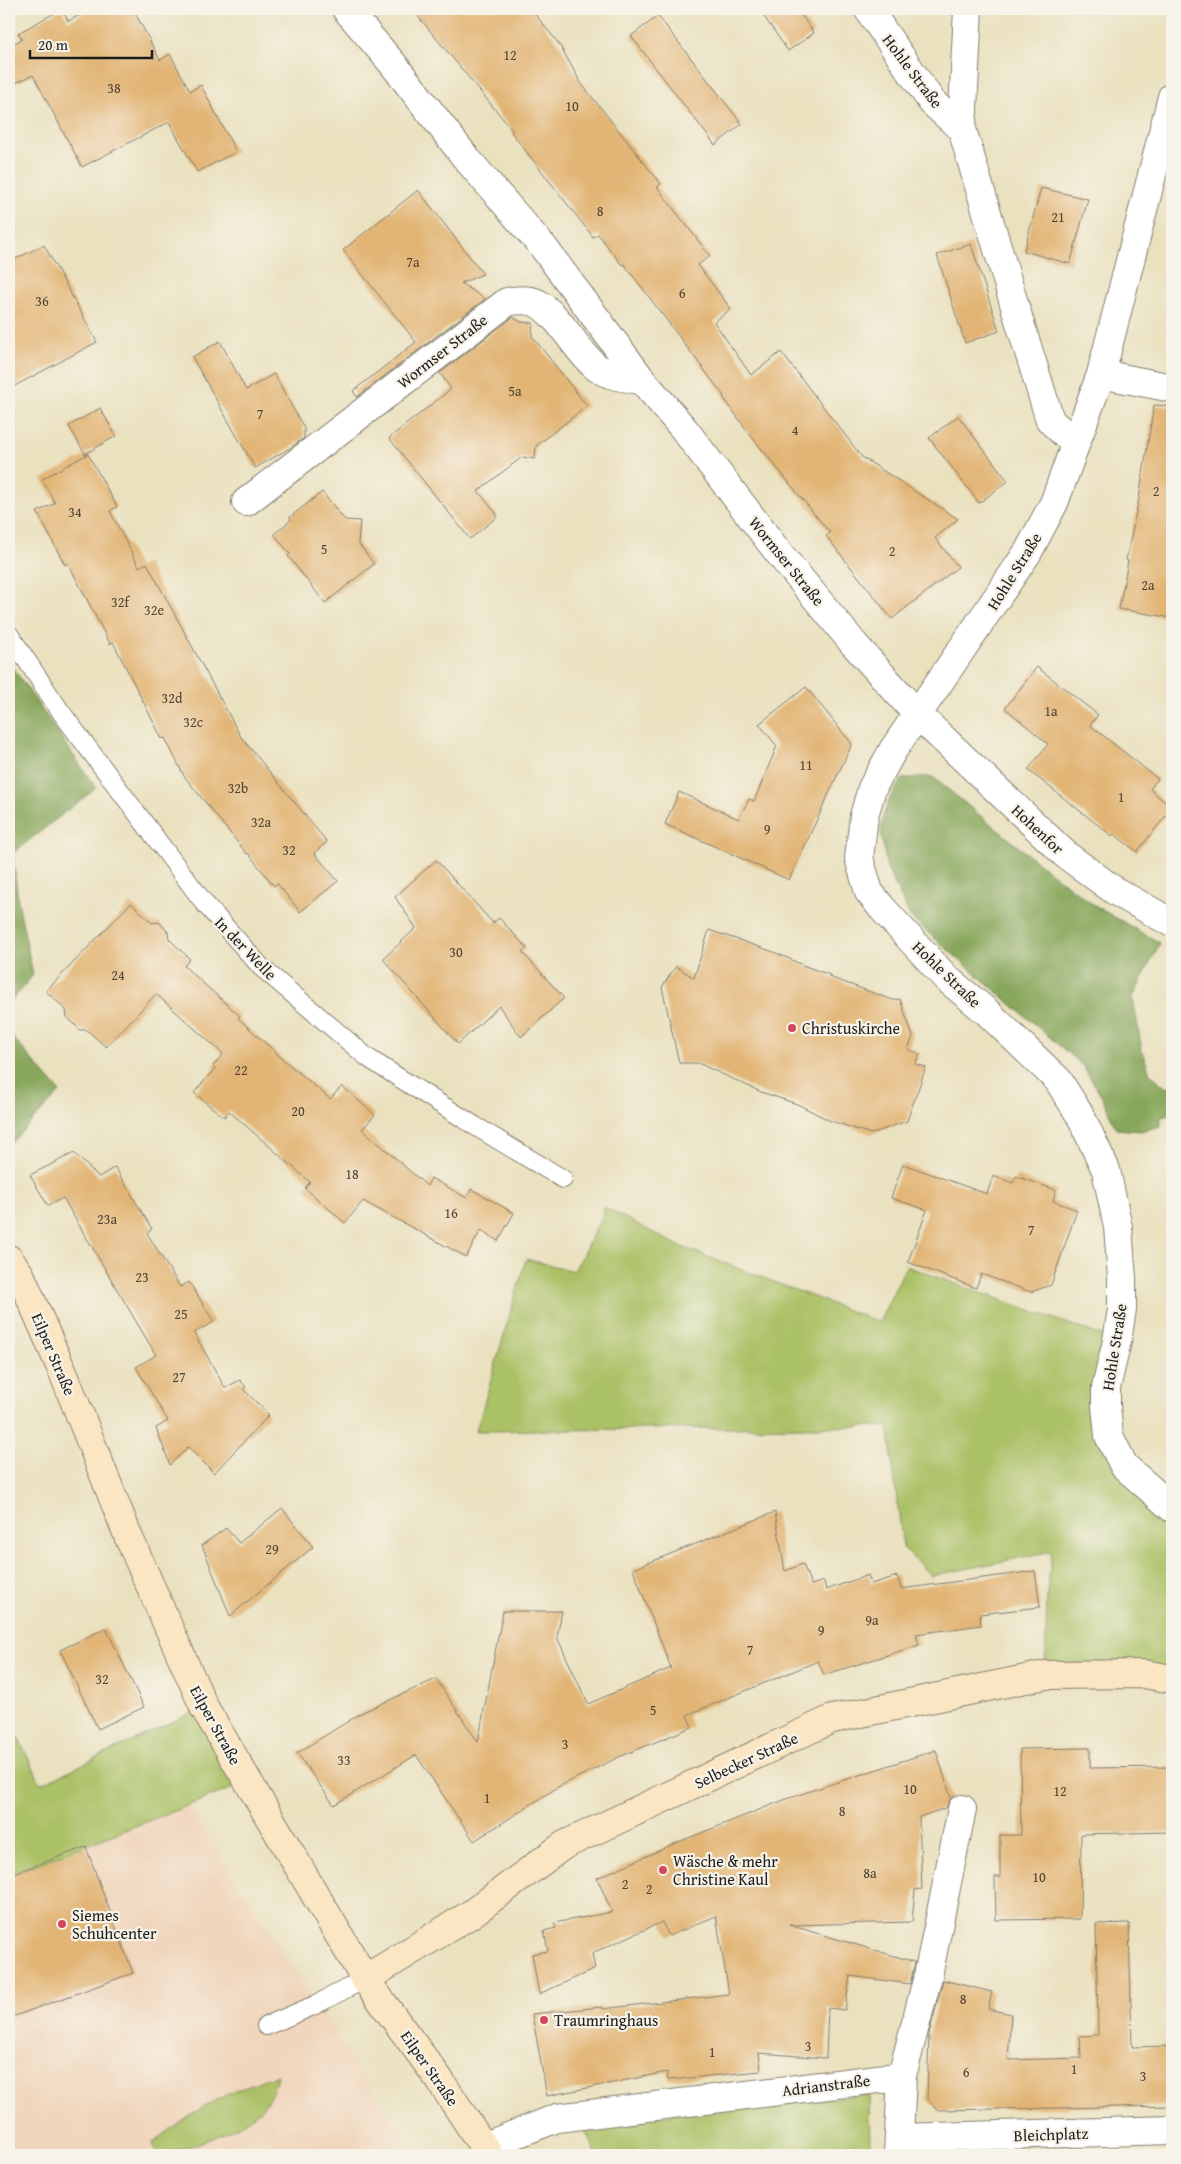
<svg xmlns="http://www.w3.org/2000/svg" width="1181" height="2164" font-family="'Gentium Book Plus',serif">
<rect width="100%" height="100%" fill="#f7f3e8"/>
<filter id="ink" filterUnits="userSpaceOnUse"><feTurbulence type="fractalNoise" baseFrequency=".02" numOctaves="2"/><feDisplacementMap in="SourceGraphic" scale="10" xChannelSelector="R" yChannelSelector="G"/><feConvolveMatrix kernelMatrix="1 2 1 2 8 2 1 2 1" color-interpolation-filters="sRGB"/></filter>
<filter id="wash" filterUnits="userSpaceOnUse"><feTurbulence type="fractalNoise" baseFrequency=".0096" numOctaves="4" result="noise"/><feDisplacementMap in="SourceGraphic" scale="20" xChannelSelector="R" yChannelSelector="G"/><feGaussianBlur stdDeviation="1.12" result="paint"/><feColorMatrix in="noise" values="0 0 0 0 0 0 0 0 0 0 0 0 0 0 0 0 0 1.4 0 .05"/><feComposite in="paint" operator="in"/></filter>
<g filter="url(#wash)">
<rect width="100%" height="100%" fill="#eae1bf"/>
<!-- built -->
<path fill="#f0d6bc" d="M188,1806L414,2155H9V1875Z"/>
<!-- green -->
<path fill="#abc166" stroke="#646e41" d="M604,1207L677,1245L879,1322L906,1266L1117,1341L1109,1436L1172,1508V1679L1045,1675L1047,1593L1052,1551L931,1576L903,1548L888,1426L476,1431L526,1259L574,1271L603,1215Z
M204,1707L246,1783L9,1875V1719L41,1784Z
M277,2075C270,2127 206,2139 165,2155H157L153,2143C193,2110 228,2091 277,2075Z
M869,2094L870,2155H597L582,2124Z"/>
<!-- forest -->
<path fill="#88a75b" stroke="#52623c" d="M9,662L96,788L13,853L18,901L33,975L9,1004Z
M923,777H933L1046,869L1097,907L1160,943L1133,997L1142,1051L1150,1073L1165,1087L1172,1088V1115L1161,1117V1126L1141,1131L1116,1129L1103,1099L1082,1065L911,918L887,869L881,833L883,816L890,798L902,779Z
M9,1033L60,1092L9,1145Z"/>
<g id="blocks">
<!-- building -->
<path fill="#e2b576" d="M62,9L68,21L93,9H133L160,60L170,54L190,91L201,85L236,152L197,172L169,122L82,167L33,75L9,86V46L22,39L18,33Z
M412,9H531L559,44L581,83L661,184L657,187L710,256L698,265L731,309L714,322L751,375L781,352L862,457L958,519L935,538L958,567L892,619L826,536L830,533L751,436L723,397L724,396L624,264L622,265L598,234L593,237L511,132L513,131Z
M759,9H797L814,33L788,51Z
M658,16L742,124L715,145L631,36Z
M1041,188L1088,199L1070,264L1024,251Z
M418,190L483,274L461,283L485,299L357,397L353,391L416,342L343,250Z
M971,244L999,331L965,343L937,255Z
M44,245L97,342L9,389V262Z
M513,317L521,322L533,323L532,336L587,406L536,446L535,459L522,457L478,491L498,516L470,539L389,438L451,389L440,373Z
M220,341L246,390L274,374L304,428V438L290,448L255,468L192,357Z
M1154,405L1172,406V618L1119,609L1128,561L1126,560L1139,498Z
M100,408L116,436L85,454L69,426Z
M958,416L1008,481L979,503L929,438Z
M88,454L117,507L110,511L139,567L147,563L241,737L327,842L314,853L338,881L300,912L277,883L274,886L248,853L247,854L184,776L165,738L162,739L154,723L113,642L110,644L68,563L65,565L37,512L55,503L42,479Z
M322,492L345,520L360,521L358,543L374,564L325,603L288,556L290,554L274,534L291,520L290,517Z
M1037,667L1098,715L1090,725L1158,779L1150,789L1172,808L1137,852L1114,834L1112,836L1028,770L1048,744L1005,708Z
M806,687L852,744L789,880L665,824L679,792L739,819L749,799L754,801L777,746L759,724Z
M436,860L493,923L499,918L527,948L522,952L564,998L521,1037L499,1006L458,1044L383,959L416,928L395,897Z
M131,903L152,923L159,922L168,932L169,939L190,959L184,966L240,1016L238,1018L283,1059L330,1099L342,1086L375,1115L362,1129L427,1186L431,1178L467,1198L471,1189L514,1213L498,1241L481,1230L466,1257L363,1201L345,1223L305,1188L310,1182L229,1111L224,1117L194,1093L215,1068L213,1066L223,1054L156,994L106,1047L87,1030H80L67,1017L66,1010L46,991Z
M709,930L774,952L805,966L830,975L829,977L893,1000L900,999L913,1037L908,1049L920,1054L915,1064L926,1067L907,1121L871,1134L831,1121L797,1104L761,1092L698,1063H679L662,987L676,966L694,978Z
M74,1153L99,1177L115,1167L152,1229L147,1233L180,1287L189,1282L214,1322L194,1333L225,1388L240,1380L246,1387L243,1389L269,1415L214,1473L188,1447L170,1465L156,1428L168,1421L136,1367L156,1355L63,1198L48,1206L30,1175Z
M903,1164L987,1194L993,1176L1013,1183L1016,1176L1056,1190L1053,1201L1077,1210L1051,1285L1031,1292L981,1274L976,1288L908,1262L927,1210L891,1198Z
M282,1508L313,1547L230,1616L202,1545L226,1528L239,1543Z
M775,1512L785,1571L803,1564L811,1585L824,1581L826,1590L868,1575L871,1584L897,1576L901,1589L1035,1571L1040,1607L980,1614L981,1625L916,1634L919,1645L824,1675L818,1661L687,1715L692,1727L619,1757L558,1787L474,1841L416,1755L334,1805L297,1753L363,1712L436,1679L478,1742L503,1611H562L557,1637L588,1704L671,1668L633,1569Z
M106,1628L144,1707L98,1729L60,1650Z
M1090,1748V1768L1172,1767V1832L1081,1834L1080,1919L996,1920L995,1877H1000V1835H1021L1020,1749Z
M936,1750L951,1798L946,1808L919,1817L922,1889L915,1890L912,1922L789,1925L915,1962L910,1984L850,1976L845,2010L828,2008L826,2058L759,2053L761,2071L668,2080L667,2072L547,2096L532,2014L602,2007V2009L729,1994L716,1916L669,1936L662,1922L592,1953L595,1969L539,1994L532,1954L548,1951L544,1931L556,1928L554,1923L612,1912L597,1878L676,1843L789,1798Z
M86,1847L133,1973L9,2018V1875Z
M1129,1923L1132,2047L1172,2046V2106L938,2110L927,2099L929,2034L943,1980L992,1992L988,2009L1011,2014L1008,2060L1081,2058L1080,2036L1098,2035L1096,1924Z"/>
</g>
</g>
<g filter="url(#ink)">
<use href="#blocks" fill-opacity="0" stroke="#837e6e" stroke-width="1"/>
<g fill="none" stroke-linecap="round" stroke-linejoin="round">
<defs>
<path id="lane" d="M9,634L61,712L205,904L262,968L368,1058L475,1126L563,1179
M266,2026L315,2005L365,1979"/>
<path id="street" d="M346,9L393,64L466,158L544,248L642,380L684,429L778,552L854,644L918,715L1066,855L1115,891L1172,923
M868,9L932,102L962,129
M968,9L962,129L1019,320L1050,420L1075,444
M1172,97L1101,374L1054,503L1028,552L893,750L872,788L864,816L859,858L869,892L882,908L946,978L987,1012L1058,1080L1080,1115L1106,1170L1118,1227L1122,1278V1309L1117,1341L1106,1388V1406L1109,1436L1124,1466L1172,1508
M1101,374L1172,388
M246,502L507,302C517,300 528,299 537,303C560,316 575,349 595,366C607,376 627,378 642,380
M900,2138L1172,2130
M483,2147L557,2118L902,2076
M898,2155L902,2076L928,1976L962,1809"/>
<path id="secondary" d="M9,1259L20,1274L64,1375L129,1538L204,1707L365,1979L439,2079L489,2155
M365,1979L471,1914L564,1845L832,1719L1045,1675L1144,1674L1172,1679"/>
</defs>
<!-- lane casing -->
<use href="#lane" stroke="#837e6e" stroke-width="20"/>
<!-- street casing -->
<use href="#street" stroke="#837e6e" stroke-width="30"/>
<!-- secondary casing -->
<use href="#secondary" stroke="#837e6e" stroke-width="30"/>
<!-- lane -->
<use href="#lane" stroke="#fff" stroke-width="18"/>
<!-- street -->
<use href="#street" stroke="#fff" stroke-width="28"/>
<!-- secondary -->
<use href="#secondary" stroke="#fbe6c4" stroke-width="28"/>
</g>
</g>
<!-- markers -->
<g fill="#d1495b" stroke="#f7f3e8" stroke-width="2">
<circle cx="792" cy="1028" r="5"/>
<circle cx="663" cy="1870" r="5"/>
<circle cx="62" cy="1924" r="5"/>
<circle cx="544" cy="2020" r="5"/>
</g>
<g text-anchor="middle" dominant-baseline="central" stroke-width="4.5" stroke-linejoin="round" paint-order="stroke">
<!-- number labels -->
<g font-size="14" fill="#4e4232">
<text x="510" y="55">12</text>
<text x="114" y="88">38</text>
<text x="572" y="106">10</text>
<text x="600" y="211">8</text>
<text x="1058" y="217">21</text>
<text x="413" y="262">7a</text>
<text x="682" y="293">6</text>
<text x="42" y="301">36</text>
<text x="515" y="391">5a</text>
<text x="260" y="414">7</text>
<text x="795" y="430">4</text>
<text x="1156" y="491">2</text>
<text x="75" y="512">34</text>
<text x="324" y="549">5</text>
<text x="892" y="551">2</text>
<text x="1148" y="585">2a</text>
<text x="120" y="602">32f</text>
<text x="154" y="610">32e</text>
<text x="172" y="698">32d</text>
<text x="1051" y="711">1a</text>
<text x="193" y="722">32c</text>
<text x="806" y="765">11</text>
<text x="238" y="788">32b</text>
<text x="1121" y="797">1</text>
<text x="261" y="822">32a</text>
<text x="767" y="829">9</text>
<text x="289" y="850">32</text>
<text x="456" y="952">30</text>
<text x="118" y="975">24</text>
<text x="241" y="1070">22</text>
<text x="298" y="1111">20</text>
<text x="352" y="1174">18</text>
<text x="451" y="1213">16</text>
<text x="107" y="1219">23a</text>
<text x="1031" y="1230">7</text>
<text x="142" y="1277">23</text>
<text x="181" y="1314">25</text>
<text x="179" y="1377">27</text>
<text x="272" y="1549">29</text>
<text x="872" y="1620">9a</text>
<text x="821" y="1630">9</text>
<text x="750" y="1650">7</text>
<text x="102" y="1679">32</text>
<text x="653" y="1710">5</text>
<text x="565" y="1744">3</text>
<text x="344" y="1760">33</text>
<text x="910" y="1789">10</text>
<text x="1060" y="1791">12</text>
<text x="487" y="1798">1</text>
<text x="842" y="1811">8</text>
<text x="870" y="1873">8a</text>
<text x="1039" y="1877">10</text>
<text x="625" y="1884">2</text>
<text x="649" y="1889">2</text>
<text x="963" y="1999">8</text>
<text x="808" y="2046">3</text>
<text x="712" y="2052">1</text>
<text x="1074" y="2069">1</text>
<text x="966" y="2072">6</text>
<text x="1143" y="2076">3</text>
</g>
<!-- street labels -->
<g font-size="16" fill="#1c1c1c" stroke="#f7f3e8">
<text transform="translate(913 71) rotate(53)">Hohle Straße</text>
<text transform="translate(442 351) rotate(-38)">Wormser Straße</text>
<text transform="translate(787 561) rotate(51)">Wormser Straße</text>
<text transform="translate(1014 571) rotate(-58)">Hohle Straße</text>
<text transform="translate(1038 829) rotate(43)">Hohenfor</text>
<text transform="translate(246 948) rotate(46)">In der Welle</text>
<text transform="translate(947 974) rotate(44)">Hohle Straße</text>
<text transform="translate(1114 1347) rotate(-81)">Hohle Straße</text>
<text transform="translate(54 1354) rotate(67)">Eilper Straße</text>
<text transform="translate(216 1725) rotate(61)">Eilper Straße</text>
<text transform="translate(746 1760) rotate(-25)">Selbecker Straße</text>
<text transform="translate(430 2068) rotate(55)">Eilper Straße</text>
<text transform="translate(826 2085) rotate(-7)">Adrianstraße</text>
<text transform="translate(1051 2134) rotate(-2)">Bleichplatz</text>
</g>
<!-- poi labels -->
<g font-size="16" fill="#1c1c1c" stroke="#f7f3e8" text-anchor="start">
<text x="802" y="1028">Christuskirche</text>
<text x="673" y="1861">Wäsche &amp; mehr<tspan x="673" dy="18">Christine Kaul</tspan></text>
<text x="72" y="1915">Siemes<tspan x="72" dy="18">Schuhcenter</tspan></text>
<text x="554" y="2020">Traumringhaus</text>
</g>
</g>
<!-- margin -->
<rect width="1181" height="2164" fill="none" stroke="#f7f3e8" stroke-width="30"/>
<!-- scale -->
<path d="M30 50v8h122v-8" fill="none" stroke="#1c1c1c" stroke-width="2.5"/>
<text x="38" y="50" font-size="15" fill="#1c1c1c" stroke="#f7f3e8" stroke-width="4" paint-order="stroke">20 m</text>
</svg>
